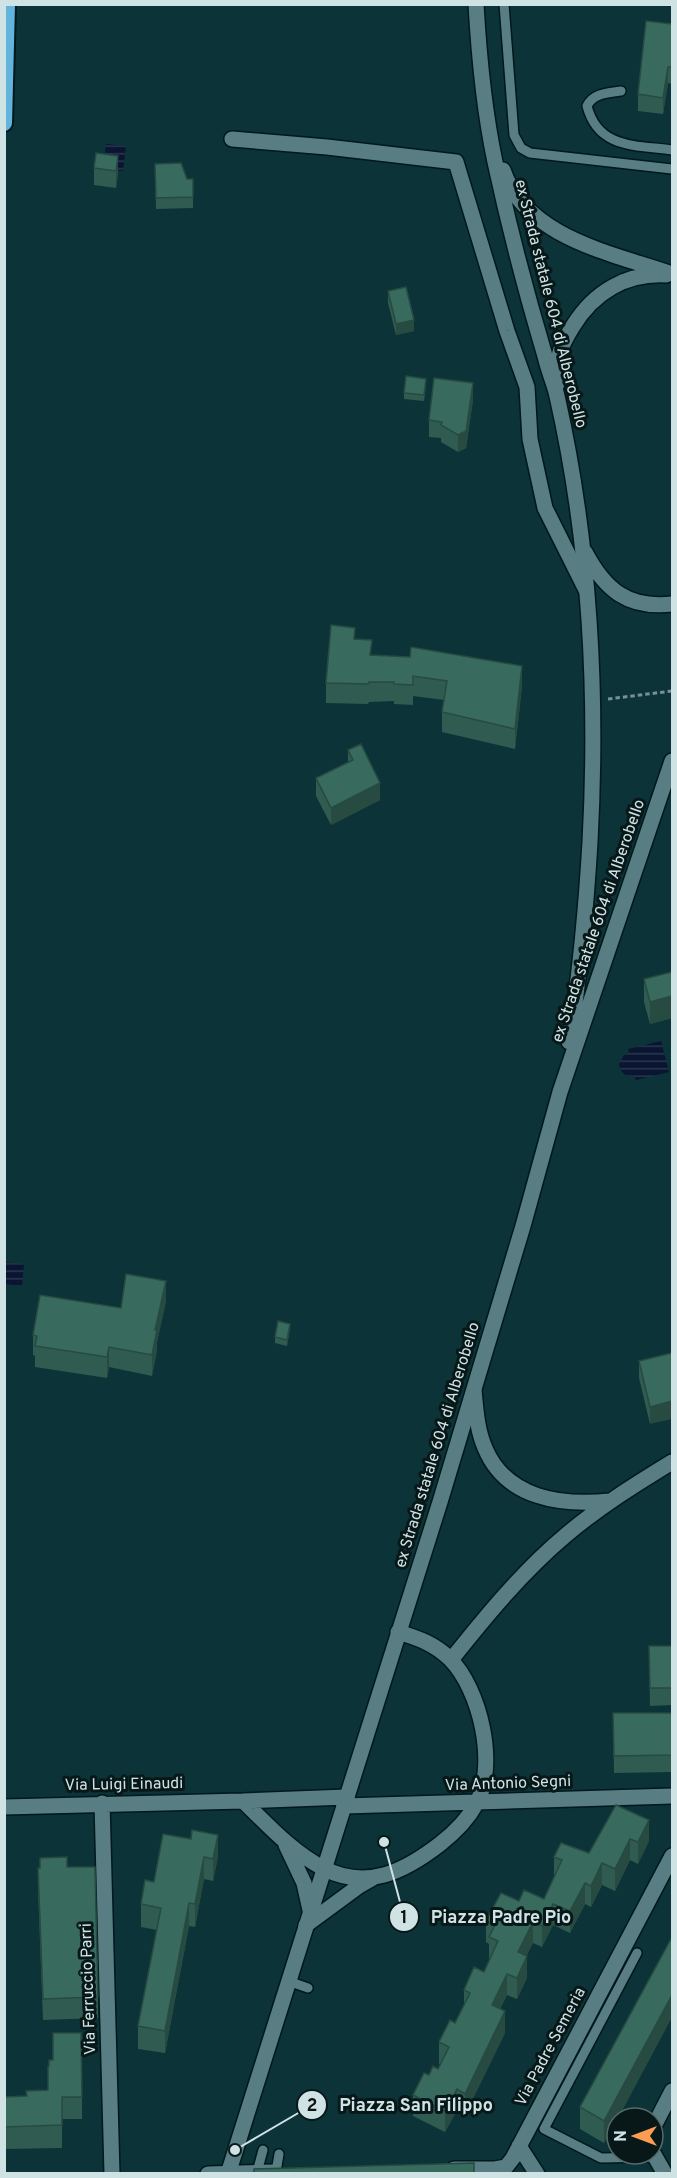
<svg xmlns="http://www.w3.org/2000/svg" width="677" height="2178" font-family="Overpass,sans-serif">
<defs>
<pattern id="water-rules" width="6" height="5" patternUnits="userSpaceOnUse" patternTransform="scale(1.5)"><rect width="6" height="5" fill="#091531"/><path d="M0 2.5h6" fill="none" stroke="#2c374f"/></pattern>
</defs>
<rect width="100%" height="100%" fill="#0c3337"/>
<!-- water -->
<path fill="url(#water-rules)" d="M106,144L126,146L123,171L103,169Z
M661,1041L669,1072L636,1080L634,1076C625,1077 621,1073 619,1064L624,1055L629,1053L628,1049Z
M4,1262L24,1264L22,1286L5,1284Z"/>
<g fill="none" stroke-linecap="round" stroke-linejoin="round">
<defs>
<path id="service" d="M504,4L514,135L521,148L530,153L672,169
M621,91C608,93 593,93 587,106C598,149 636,145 672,150
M637,1953L544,2129L601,2158L654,2157
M288,1981L308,1988
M257,2172L263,2150
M276,2172L279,2154"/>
<path id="minor" d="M232,139L327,147L456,162L507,331L527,387L530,439L545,508L586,590
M474,1390C476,1410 477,1430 485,1448C506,1499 562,1506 610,1501
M451,1660C486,1616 523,1571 566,1535C599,1507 636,1484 672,1462
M347,1797L243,1801C268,1825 292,1852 323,1868C367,1891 405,1871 440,1844C454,1833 468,1819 476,1804C498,1765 480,1689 450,1659C435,1644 418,1638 398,1632
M102,1803L112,2174
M344,1806L672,1796
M4,1807L243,1801
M286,1845L304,1883L310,1910
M306,1925L359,1886L373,1878
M653,2128L672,2091
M519,2146L537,2174
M653,2153L665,2174
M454,2169H495L506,2167L513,2158L672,1856
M208,2174L274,2172"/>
<path id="secondary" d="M476,4C479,57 484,110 495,162C509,227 526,292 545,356C548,370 554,383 557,396C590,542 598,693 590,842C586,909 580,976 569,1042
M503,170C526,238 612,253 672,274
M557,384C558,375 558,365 559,356C561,346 568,334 573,326C594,292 626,273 666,275
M585,552C605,590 628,609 672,604
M228,2174L440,1502L523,1226L560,1092L672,761"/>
<path id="trunk" d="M4,123L7,4"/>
</defs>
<!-- service casing -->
<use href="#service" stroke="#00191c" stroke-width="12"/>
<!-- minor casing -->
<use href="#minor" stroke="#00191c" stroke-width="18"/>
<!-- secondary casing -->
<use href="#secondary" stroke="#00191c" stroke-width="18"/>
<!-- trunk casing -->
<use href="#trunk" stroke="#00191c" stroke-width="20"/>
<!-- path -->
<path stroke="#759295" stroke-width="3" stroke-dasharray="4.5 3" stroke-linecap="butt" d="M608,699L672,691"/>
<!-- service -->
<use href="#service" stroke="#587d82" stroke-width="9"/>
<!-- minor -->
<use href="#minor" stroke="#587d82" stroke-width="15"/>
<!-- secondary -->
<use href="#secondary" stroke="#587d82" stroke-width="15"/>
<!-- trunk -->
<use href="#trunk" stroke="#62b4dc" stroke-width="16"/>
</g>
<!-- wall -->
<path fill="#305b50" d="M672,24V84L668,83L663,114L638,111V94Z
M118,156V173L116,188L94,185V168Z
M155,164L187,179H193V208L156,209Z
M388,291L414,331L396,335L388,303Z
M426,385L424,401L404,399V393Z
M473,400L466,448L458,452L441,442V438L429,437V420Z
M355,639L372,656L522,686L515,749L442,732V712L444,700L413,696V705L394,704V701L369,702L368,704L326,703V683Z
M348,750L380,800L331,825L316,796V778L348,762Z
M672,972V1018L650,1024L644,1002V979Z
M166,1301L157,1342V1350L152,1376L109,1367L107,1378L35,1367V1356L33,1355V1335L121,1308Z
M290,1329L287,1346L275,1343V1337Z
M672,1353L650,1424L639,1378V1361Z
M649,1646H672V1705L650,1706Z
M613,1713H672V1772L614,1773Z
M616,1805L649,1841L638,1864L630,1860L615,1891L602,1885L591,1907L585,1904L570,1933L553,1925L542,1947L533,1943L526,1956L527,1978L517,1999L507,1995L500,2009L505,2033L465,2115L457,2110L445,2132L413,2116V2095L429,2075L438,2069L440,2064H439V2042L455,2023L464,2005V1990L484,1972L490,1959H489V1944L486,1942V1921L519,1901L544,1899L554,1878V1857L589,1853Z
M163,1834L218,1857L213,1881L204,1879L195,1927L189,1926L165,2053L138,2049V2026L157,1930L141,1927V1904L154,1882Z
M40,1858L67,1867L98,1997V2018L43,2020L38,1889V1868H40Z
M672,2017L618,2118H617L604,2143L580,2129V2107Z
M48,2090L82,2097V2119H62V2148L4,2149V2097L26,2096Z"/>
<!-- shaded-wall -->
<path fill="#274a41" d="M668,67V83L663,114V98Z
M118,156V173L116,188V171Z
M414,320V331L396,335V324Z
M473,383V400L466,448L458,452V435Z
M522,666V686L515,749V729Z
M380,783V800L331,825V808Z
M672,996V1018L650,1024V1002Z
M166,1281V1301L157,1342V1350L152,1376V1355L155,1330Z
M290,1324V1329L287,1346V1340Z
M109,1347V1367L107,1378V1357Z
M672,1401V1419L650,1424V1407Z
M649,1820V1841L638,1864V1842Z
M218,1835V1857L213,1881V1859Z
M630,1839V1860L615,1891V1869Z
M204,1857V1879L195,1927V1904Z
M602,1863V1885L591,1907V1886Z
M585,1883V1904L570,1933V1911Z
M189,1903V1926L165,2053V2031Z
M553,1904V1925L542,1947V1926Z
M533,1922V1943L518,1973V1952Z
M527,1956V1978L517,1999V1978Z
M507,1974V1995L492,2026V2005Z
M672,1995V2017L618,2118H617L604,2143V2121Z
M505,2011V2033L465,2115V2094Z
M457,2089V2110L445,2132V2111Z"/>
<!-- building -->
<path fill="#386a5d" stroke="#274a41" stroke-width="1.5" d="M646,21L672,24V67H668L663,98L638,94Z
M96,153L118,156L116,171L94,168Z
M181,163L187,179H193V197L156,198L155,164Z
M406,287L414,320L396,324L388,291Z
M406,376L426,379L424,395L404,393Z
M434,378L473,383L466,431L458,435L441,425L442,422L429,420Z
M331,625L355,628L354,639L372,640L370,655L410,657L411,647L522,666L515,729L442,712L447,681L413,676V685L394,684V682H369L368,684L326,683Z
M361,744L380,783L331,808L316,778L353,760L348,750Z
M672,972V996L650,1002L644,979Z
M126,1274L166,1281L155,1330H157L152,1355L109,1347L107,1357L35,1346L37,1336L33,1335L40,1295L121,1308Z
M278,1321L290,1324L287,1340L275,1337Z
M672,1353V1401L650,1407L639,1361Z
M649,1646H672V1688H650Z
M613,1713H672V1755L614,1756Z
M616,1805L649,1820L638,1842L630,1839L615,1869L602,1863L591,1886L585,1883L570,1911L553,1904L542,1926L533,1922L518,1952L527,1956L517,1978L507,1974L492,2005L505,2011L465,2094L457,2089L445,2111L413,2095L424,2073L429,2075L433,2066L438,2069L449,2047L439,2042L450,2020L455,2023L470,1993L464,1990L474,1967L484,1972L498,1941L489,1937L495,1925L486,1921L501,1893L519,1901L524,1890L544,1899L562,1860L554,1857L561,1843L589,1853Z
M192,1830L218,1835L213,1859L204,1857L195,1904L189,1903L165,2031L138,2026L161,1908L141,1904L145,1880L154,1882L163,1834L191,1839Z
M67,1857V1867H95L98,1997L43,1999L38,1868H40V1858Z
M671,1939L672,1940V1995L604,2121L580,2107Z
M53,2033H81L82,2097H62V2125L4,2127V2097L27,2096L26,2091L48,2090V2066H49V2060H53Z
M474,2163V2174H254V2169Z"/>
<g text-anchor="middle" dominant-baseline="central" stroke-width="6" stroke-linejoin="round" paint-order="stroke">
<!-- street labels -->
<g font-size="16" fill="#cfe3e5" stroke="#081819">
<text transform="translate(550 304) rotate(76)">ex Strada statale 604 di Alberobello</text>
<text transform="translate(599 921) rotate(-71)">ex Strada statale 604 di Alberobello</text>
<text transform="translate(438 1445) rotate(-73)">ex Strada statale 604 di Alberobello</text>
<text transform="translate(508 1784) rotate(-2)">Via Antonio Segni</text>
<text transform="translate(124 1785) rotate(-1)">Via Luigi Einaudi</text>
<text transform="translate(89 1989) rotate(-92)">Via Ferruccio Parri</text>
<text transform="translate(551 2047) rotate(-62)">Via Padre Semeria</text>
</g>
</g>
<!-- callouts -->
<path fill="none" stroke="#cfe3e5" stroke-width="2" d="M384 1842L404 1917M235 2150L312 2105"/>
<g fill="#cfe3e5" stroke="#081819" stroke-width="2">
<circle cx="384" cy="1842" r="6"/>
<circle cx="235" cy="2150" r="6"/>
<circle cx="404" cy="1917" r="15"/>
<circle cx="312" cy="2105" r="15"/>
</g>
<g font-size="18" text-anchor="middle" font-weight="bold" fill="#111">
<text x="404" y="1923">1</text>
<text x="312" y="2111">2</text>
</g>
<g font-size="18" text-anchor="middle" font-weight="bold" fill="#cfe3e5" stroke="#081819" stroke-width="6" stroke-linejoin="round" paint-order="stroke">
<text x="501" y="1923">Piazza Padre Pio</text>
<text x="416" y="2111">Piazza San Filippo</text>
</g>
<!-- border -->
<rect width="677" height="2178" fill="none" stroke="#cfe3e5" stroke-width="12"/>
<!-- north arrow -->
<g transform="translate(635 2136) rotate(270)"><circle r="28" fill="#081819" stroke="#58696b" stroke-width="1.5"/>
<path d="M0-4.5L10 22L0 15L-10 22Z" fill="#fc9d53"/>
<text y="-9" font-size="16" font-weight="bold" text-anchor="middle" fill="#cfe3e5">N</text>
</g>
</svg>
